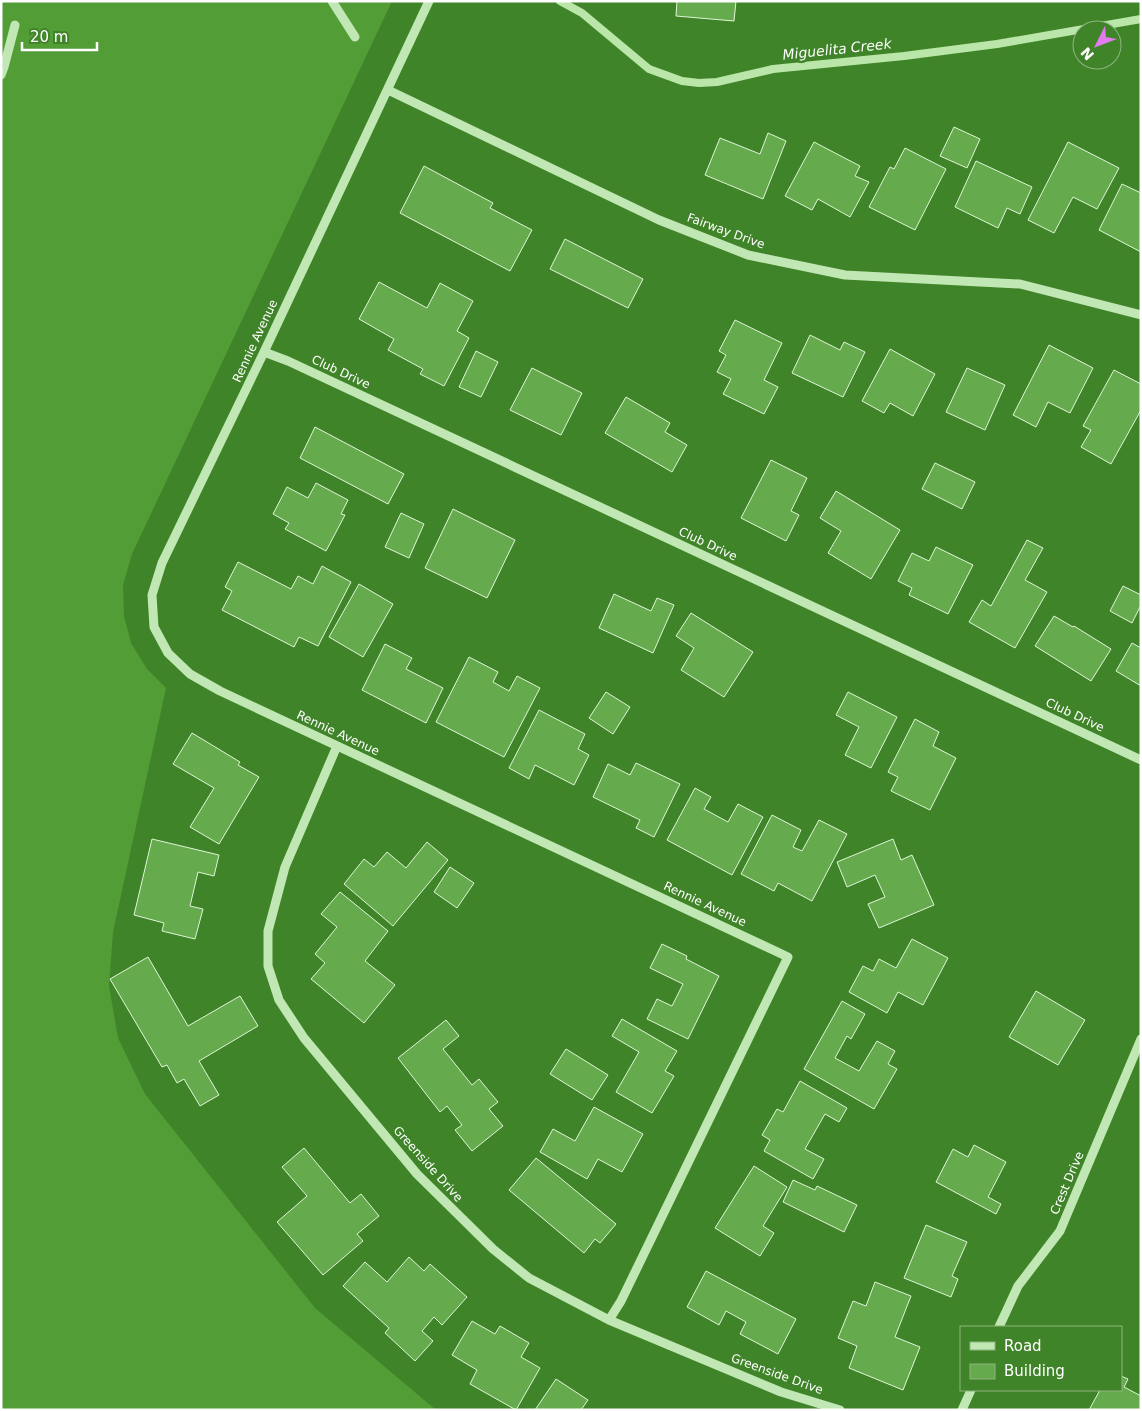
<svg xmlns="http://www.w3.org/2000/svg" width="1142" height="1411" font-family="'DejaVu Sans',sans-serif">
<rect width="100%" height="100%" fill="#408429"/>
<!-- grass -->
<path fill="#539d37" d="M1,1H392L132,554L123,585L124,616L131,643L147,669L166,688L113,932L109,986L118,1038L145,1094L315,1308L436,1410H1Z"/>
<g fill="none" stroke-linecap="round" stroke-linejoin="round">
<!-- stream -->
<path stroke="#bae7a9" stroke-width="8" d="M560,1L582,13L649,69L682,81L699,83L717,82L773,69L904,56L997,44L1141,19"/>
</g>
<!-- building -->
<path fill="#66aa4e" stroke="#dff6d7" d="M677,1H736L734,21L676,16Z
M954,127L980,139L967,168L940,156Z
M768,133L786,141L763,199L705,175L720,138L760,154Z
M814,142L860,166L855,176L869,182L850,217L818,199L812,210L785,196Z
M1068,142L1119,168L1097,209L1073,197L1054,233L1028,220Z
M905,148L946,169L915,230L869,207L890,167L894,169Z
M976,161L1032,187L1020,214L1007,208L998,228L955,207Z
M424,166L493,203L490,208L532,230L510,271L400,213Z
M1122,184L1141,193V252L1099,230Z
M565,239L643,279L628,308L550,269Z
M379,282L427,308L440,283L473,301L457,331L469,338L444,386L420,374L423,369L388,350L394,339L359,319Z
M735,320L782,343L764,380L778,387L764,414L723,394L731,379L717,372L726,355L719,351Z
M810,335L840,350L844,342L865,352L843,397L792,373Z
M1049,345L1093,368L1070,413L1048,402L1036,427L1013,415Z
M890,349L935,374L913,416L890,403L884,413L862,401Z
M476,351L498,362L481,397L459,387Z
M532,368L582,393L561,435L510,410Z
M967,368L1005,385L985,430L946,412Z
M1114,370L1141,384V410L1111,464L1081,447L1091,430L1083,426Z
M626,397L670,423L665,432L687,445L672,472L605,433Z
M315,427L404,474L388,504L300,458Z
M771,460L807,478L791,511L799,515L786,541L741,518Z
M935,463L975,482L962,509L922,489Z
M316,483L348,500L341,514L345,515L326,551L285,529L289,523L273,514L287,487L308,498Z
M836,491L900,530L871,579L828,553L841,531L820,518Z
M453,509L515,540L487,598L425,568Z
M401,513L424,524L409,558L385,547Z
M1027,540L1043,548L1025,580L1047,592L1015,648L969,622L982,600L991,606Z
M936,547L973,565L948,614L909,595L912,588L898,581L912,553L929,561Z
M238,562L291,589L298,576L313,584L322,566L351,582L318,646L299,637L294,647L222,610L232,591L225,587Z
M359,584L393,604L363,657L329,637Z
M1123,586L1141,595V605L1132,623L1110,611Z
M614,594L651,611L657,598L674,605L653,653L599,628Z
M691,613L753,652L724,697L681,670L694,648L676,636Z
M1054,616L1073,627L1074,626L1111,649L1091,681L1035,646Z
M1132,643L1141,648V686L1116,671Z
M385,644L412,658L406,669L443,688L426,723L362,690Z
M469,657L498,672L493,682L509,691L517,676L540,688L504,757L436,722Z
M606,692L630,707L613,734L589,718Z
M848,692L897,717L871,768L845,755L859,727L836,715Z
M539,710L585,734L578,749L589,755L574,785L535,765L529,779L509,768Z
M915,719L939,732L933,746L956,758L930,810L891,791L898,777L888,772Z
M192,733L240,762L238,765L259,777L219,844L190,827L214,788L173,764Z
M636,763L680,784L654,837L636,828L640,820L593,797L608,764L630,775Z
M695,788L711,797L704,809L728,822L738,804L763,817L732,875L667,840Z
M772,815L801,830L793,847L802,851L819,820L847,834L812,901L778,883L774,891L741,874Z
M152,839L219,855L214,876L198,872L190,906L203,909L195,939L162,931L164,923L134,915Z
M893,839L901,860L912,855L934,905L879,928L868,904L885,897L875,875L847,887L837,862Z
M427,842L448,860L393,926L344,884L364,859L374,867L387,852L406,868Z
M450,867L474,883L457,908L434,892Z
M340,892L388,931L365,961L395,985L364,1023L311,979L325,963L315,954L337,927L321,914Z
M912,939L948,958L923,1005L898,992L887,1013L849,992L863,966L873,971L879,959L896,968Z
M662,944L687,956L686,959L719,976L688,1039L647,1019L657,999L672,1006L683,984L650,968Z
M148,957L188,1026L240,996L258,1026L199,1061L219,1095L200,1106L184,1079L177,1083L167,1065L162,1067L110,979Z
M1036,991L1085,1020L1058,1065L1009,1037Z
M842,1001L865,1014L851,1039L847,1036L835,1058L859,1071L877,1041L895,1051L888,1064L897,1069L874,1109L804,1069Z
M622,1019L677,1051L665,1071L674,1076L652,1113L616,1092L639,1052L612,1036Z
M446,1020L459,1036L443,1049L472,1085L479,1079L498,1102L489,1109L503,1126L472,1151L455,1130L462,1125L447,1106L440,1112L398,1058Z
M566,1049L608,1075L592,1100L550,1074Z
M800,1081L847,1108L839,1122L825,1114L805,1149L824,1159L813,1179L764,1151L770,1140L762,1135L777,1109L783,1112Z
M594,1107L643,1134L622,1172L598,1159L587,1179L540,1152L553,1129L575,1141Z
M974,1145L1006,1162L988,1197L1001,1204L996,1214L936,1182L953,1149L968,1157Z
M304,1148L350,1203L361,1194L379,1216L357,1234L363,1241L323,1275L277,1222L307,1196L282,1167Z
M536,1158L616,1224L600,1243L595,1239L584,1253L509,1190Z
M754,1166L787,1187L763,1226L774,1233L760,1256L715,1228Z
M793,1180L815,1190L817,1186L857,1205L844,1232L783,1202Z
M926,1225L967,1242L952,1276L958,1279L951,1297L904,1278Z
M409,1257L424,1271L430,1264L467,1297L442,1325L434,1317L422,1331L433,1341L415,1361L385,1333L389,1328L343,1286L365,1262L387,1282Z
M706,1271L796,1319L778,1354L740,1334L746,1322L726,1311L719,1325L687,1307Z
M875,1282L911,1296L895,1337L920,1347L903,1390L849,1368L857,1346L838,1338L853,1301L866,1306Z
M472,1321L495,1334L500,1326L529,1343L521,1357L540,1368L516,1410L470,1384L477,1370L452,1355Z
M1121,1376L1128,1379L1124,1387L1141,1396V1410H1089L1100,1390H1121Z
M556,1379L588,1400L581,1410H535Z"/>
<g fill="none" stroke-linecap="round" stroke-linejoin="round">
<!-- minor -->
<path stroke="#c1e7b4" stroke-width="9" d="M332,1L355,37
M429,1L264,352L162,563L152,595L154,627L168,653L190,674L220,691L788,957L621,1301L609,1320
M1,75L4,67L15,25
M388,90L659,220L748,255L845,275L1020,284L1141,315
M264,352L288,361L1141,760
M337,746L285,867L268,931V966L279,1000L304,1038L417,1174L493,1249L529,1278L609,1320L781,1392L840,1410
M999,1327L1018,1286L1060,1231L1141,1039
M962,1410L971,1390"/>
</g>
<g text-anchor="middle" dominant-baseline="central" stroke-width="5" stroke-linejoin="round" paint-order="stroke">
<!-- street labels -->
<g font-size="12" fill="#fff" stroke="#408429">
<text transform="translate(726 231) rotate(20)">Fairway Drive</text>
<text transform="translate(255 341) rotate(-65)">Rennie Avenue</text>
<text transform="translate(341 372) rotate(25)">Club Drive</text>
<text transform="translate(708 544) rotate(25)">Club Drive</text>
<text transform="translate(1075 715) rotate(25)">Club Drive</text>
<text transform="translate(338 733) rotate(25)">Rennie Avenue</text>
<text transform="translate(705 904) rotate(25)">Rennie Avenue</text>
<text transform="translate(428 1164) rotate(48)">Greenside Drive</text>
<text transform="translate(1067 1183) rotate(-67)">Crest Drive</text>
<text transform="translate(777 1374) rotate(20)">Greenside Drive</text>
</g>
<!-- water labels -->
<g font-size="14" font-style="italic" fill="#fafdf9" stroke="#408429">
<text transform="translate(837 49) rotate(-6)">Miguelita Creek</text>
</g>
</g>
<!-- border -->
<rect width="1142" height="1411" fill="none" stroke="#ffffff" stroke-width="5"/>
<!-- legend -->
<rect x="960" y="1326" width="162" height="65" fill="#408429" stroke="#8cb57f"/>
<rect x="970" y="1342" width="25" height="8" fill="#c1e7b4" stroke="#8cb57f"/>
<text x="1004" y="1351" font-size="15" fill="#ffffff">Road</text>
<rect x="970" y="1364" width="25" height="15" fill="#66aa4e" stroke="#8cb57f"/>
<text x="1004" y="1376" font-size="15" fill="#ffffff">Building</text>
<!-- north arrow -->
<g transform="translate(1097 45) rotate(228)"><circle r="24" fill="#408429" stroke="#8cb57f"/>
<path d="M0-4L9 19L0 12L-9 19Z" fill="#e27bee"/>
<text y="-8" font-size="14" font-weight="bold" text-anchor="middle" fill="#ffffff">N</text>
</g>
<!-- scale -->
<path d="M22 42v8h75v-8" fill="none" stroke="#ffffff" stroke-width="2.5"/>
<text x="30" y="42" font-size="15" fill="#ffffff" stroke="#408429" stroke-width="4" paint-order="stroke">20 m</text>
</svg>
